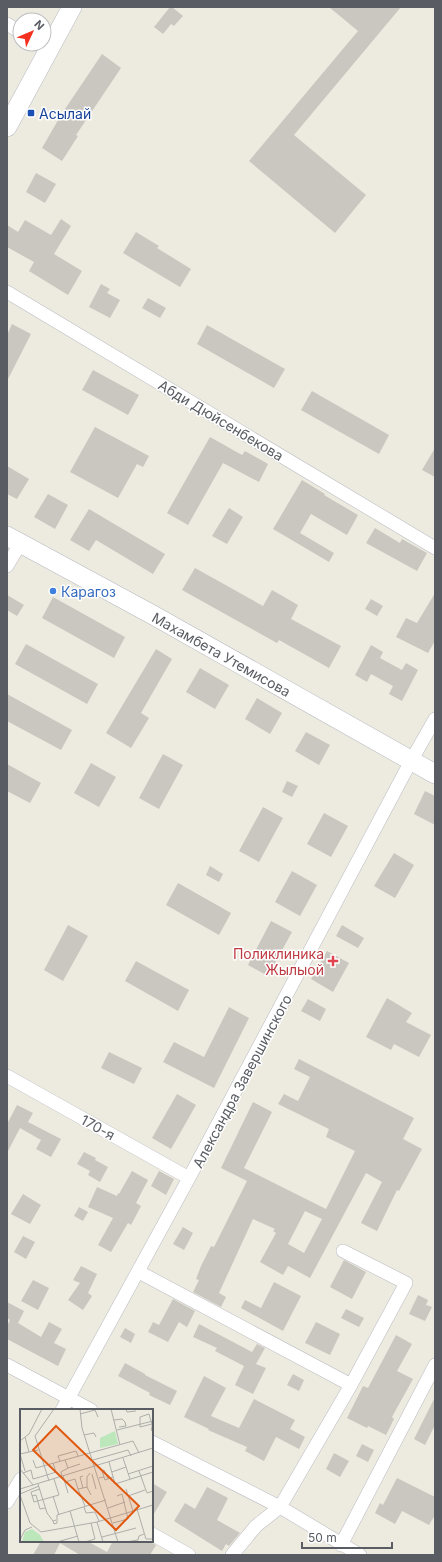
<svg xmlns="http://www.w3.org/2000/svg" width="442" height="1562" font-family="Inter,sans-serif">
<rect width="100%" height="100%" fill="#edebe0"/>
<!-- building -->
<path fill="#cac7c0" fill-rule="evenodd" d="M170,7H172L183,16L174,26L171,24L163,34L154,27Z
M329,7H401L294,135L366,195L335,233L249,161L358,31Z
M102,54L121,68L76,135L78,136L62,161L42,148L61,115Z
M36,173L56,184L45,203L26,192Z
M61,219L71,226L54,254L82,271L68,295L29,271L34,262L7,247V225L18,232L25,220L51,235Z
M136,232L159,246L157,248L191,269L180,287L123,253Z
M101,284L110,289L107,293L120,300L110,318L89,307Z
M148,298L166,308L160,318L142,308Z
M12,324L31,334L7,381V335Z
M207,325L285,369L274,388L197,344Z
M93,370L139,395L128,415L82,390Z
M312,391L389,435L379,454L301,410Z
M95,427L149,456L143,467L137,464L118,498L70,472Z
M210,437L242,455L245,451L268,464L259,482L223,463L188,525L167,513Z
M435,448V477L422,470Z
M7,466L29,479L17,499L7,494Z
M302,480L325,494L324,495L358,515L347,535L311,514L300,533L334,553L329,562L273,529Z
M48,494L68,505L55,529L34,517Z
M229,508L243,517L227,544L212,536Z
M89,509L165,554L153,574L96,540L89,551L70,540Z
M375,528L400,543L402,539L427,553L417,571L366,543Z
M195,568L263,606L272,590L298,605L291,619L341,646L329,668L279,640L277,643L182,590Z
M435,593V641L428,653L396,637L406,618L417,623Z
M7,595L24,605L17,616L7,610Z
M53,597L125,637L114,658L42,618Z
M371,599L383,606L377,616L365,609Z
M26,644L98,684L87,704L15,664Z
M371,645L383,652L380,658L402,670L406,663L418,670L402,701L389,694L393,686L371,674L367,682L355,675Z
M156,649L172,659L141,713L149,718L131,748L106,733Z
M200,668L229,685L215,709L186,692Z
M7,694L72,730L61,750L7,721Z
M257,698L282,713L270,734L245,719Z
M306,732L330,745L319,765L295,751Z
M163,754L183,765L159,809L139,798Z
M91,763L116,777L99,807L74,793Z
M7,764L41,783L30,803L7,791Z
M287,781L298,786L292,797L282,792Z
M425,791L435,796V825L414,814Z
M263,807L283,818L259,862L239,851Z
M324,813L348,826L331,857L307,844Z
M394,853L414,865L395,898L374,886Z
M210,866L223,874L219,882L206,875Z
M292,871L317,885L300,916L275,902Z
M178,883L231,913L219,935L166,905Z
M271,921L292,932L268,976L248,965Z
M68,925L88,936L63,981L44,970Z
M342,925L364,938L358,948L336,936Z
M327,951L349,963L333,992L311,979Z
M136,961L189,990L178,1011L125,981Z
M387,998L412,1013L406,1022L431,1035L419,1057L394,1044L391,1050L366,1037Z
M308,999L326,1009L320,1021L301,1011Z
M229,1007L249,1018L214,1088L163,1062L174,1042L204,1057Z
M109,1052L142,1068L134,1084L101,1068Z
M299,1059L414,1118L403,1139L422,1149L399,1191L397,1190L377,1231L361,1223L382,1182L366,1173L310,1278L288,1266L283,1275L260,1262L276,1233L273,1231L275,1229L253,1219L219,1293L226,1297L221,1307L193,1292L199,1280L196,1279L201,1266L211,1246L214,1247L247,1181L221,1168L253,1102L272,1112L244,1168L326,1209L355,1151L326,1137L329,1129L278,1104L284,1094L298,1101L310,1077L294,1069ZM305,1211L322,1219L304,1253L288,1244Z
M177,1094L196,1105L171,1149L152,1138Z
M17,1105L33,1113L28,1122L61,1139L51,1157L36,1149L41,1140L20,1128L7,1153V1124Z
M84,1152L96,1158L95,1160L108,1167L100,1182L88,1175L90,1171L77,1164Z
M132,1171L148,1180L136,1203L141,1206L131,1225L128,1223L111,1252L98,1245L113,1218L88,1207L97,1187L117,1196L118,1193L119,1194Z
M159,1171L174,1179L166,1195L151,1186Z
M23,1194L41,1205L30,1224L11,1214Z
M79,1207L88,1212L83,1221L74,1216Z
M183,1227L193,1233L184,1250L173,1244Z
M23,1236L35,1242L26,1259L14,1252Z
M344,1260L366,1272L352,1299L330,1287Z
M81,1266L97,1274L88,1293L92,1296L83,1310L68,1300L80,1283L73,1280Z
M33,1280L49,1288L38,1310L21,1301Z
M274,1282L301,1296L283,1331L241,1308L245,1300L261,1308Z
M418,1295L428,1300L426,1305L432,1307L425,1321L409,1314Z
M173,1299L195,1311L187,1327L179,1322L168,1342L148,1332L153,1322L159,1325Z
M7,1302L24,1311L18,1323L41,1337L49,1322L62,1329L54,1343L66,1349L58,1366L7,1339V1326L10,1320L7,1318Z
M346,1309L364,1318L359,1327L341,1318Z
M316,1322L340,1334L330,1355L305,1343Z
M199,1324L252,1352L257,1344L265,1348L256,1364L266,1368L253,1394L235,1385L244,1366L215,1351L217,1348L193,1337Z
M125,1328L135,1334L131,1343L120,1337Z
M396,1335L412,1344L397,1371L413,1379L392,1417L394,1419L386,1435L368,1426L367,1428L347,1418L363,1386L368,1388Z
M125,1363L145,1374V1375L177,1391L170,1405L149,1395L150,1393L118,1376Z
M293,1374L304,1380L299,1391L287,1385Z
M204,1376L226,1388L211,1416L239,1428L254,1399L295,1420L290,1429L305,1437L299,1449L276,1437L264,1461L245,1451L247,1447L208,1430L209,1429L184,1417Z
M435,1397V1425L425,1445L414,1439Z
M362,1444L374,1450L368,1462L356,1456Z
M334,1453L349,1461L340,1477L326,1469Z
M397,1478L435,1497V1515L429,1525L402,1511L395,1524L375,1513L380,1503L383,1505Z
M152,1483L167,1492L152,1517Z
M207,1487L228,1498L217,1520L240,1533L229,1546L226,1544L222,1551L174,1521L185,1503L195,1509Z
M41,1541H87L107,1552L113,1541H148L156,1545L150,1555H80L60,1543L54,1555H33Z"/>
<g fill="none" stroke-linecap="round" stroke-linejoin="round">
<defs>
<path id="street" d="M7,24L20,32
M7,292L435,548
M7,566L20,544
M7,1076L189,1178
M139,1272L351,1385
M7,1365L91,1410
M62,1410L189,1178L411,761L435,719
M152,1442L280,1507L360,1555
M7,1502L21,1479
M152,1534L189,1555
M341,1545L435,1365
M232,1555L256,1526L280,1507L351,1385L406,1283L343,1251"/>
<g id="secondary">
<path d="M7,127L72,7"/>
<path id="s1" d="M7,536L153,615L435,774"/>
</g>
</defs>
<!-- street casing -->
<use href="#street" stroke="#b9bbc1" stroke-width="14"/>
<!-- secondary casing -->
<use href="#secondary" stroke="#b6bac0" stroke-width="20"/>
<!-- street -->
<use href="#street" stroke="#fff" stroke-width="13"/>
<!-- secondary -->
<use href="#secondary" stroke="#fff" stroke-width="19"/>
</g>
<!-- markers -->
<rect fill="#1a4fb4" stroke="#fff" stroke-width="1.5" x="27" y="109" width="8" height="8" rx="2"/>
<circle fill="#3f7fe0" stroke="#fff" stroke-width="1.5" cx="53" cy="591" r="4"/>
<path fill="#e0444e" stroke="#fff" stroke-width="1.5" d="M331 955h4v4h4v4h-4v4h-4v-4h-4v-4h4z"/>
<g text-anchor="middle" dominant-baseline="central" stroke-width="3" stroke-linejoin="round" paint-order="stroke">
<!-- transit labels -->
<g font-size="14" fill="#164399" stroke="#fff" text-anchor="start">
<text x="39" y="113">Асылай</text>
</g>
<!-- street labels -->
<g font-size="14" fill="#595d63" stroke="#fff">
<text transform="translate(221 420) rotate(31)">Абди Дюйсенбекова</text>
<text stroke="none"><textPath href="#s1" startOffset="245">Махамбета Утемисова</textPath></text>
<text transform="translate(242 1081) rotate(-62)">Александра Завершинского</text>
<text transform="translate(98 1127) rotate(29)">170-я</text>
</g>
<!-- shop labels -->
<g font-size="14" fill="#366cbe" stroke="#fff" text-anchor="start">
<text x="61" y="591">Карагоз</text>
</g>
<!-- health labels -->
<g font-size="14" fill="#be3a42" stroke="#fff" text-anchor="end">
<text x="324" y="953">Поликлиника<tspan x="324" dy="16">Жылыой</tspan></text>
</g>
</g>
<!-- overview -->
<g transform="translate(20 1409)">
<rect width="133" height="133" fill="#edebe0"/>
<path d="M95,22L98,35L80,39V29ZM12,120L20,126L24,133H2L5,123Z" fill="#bbe7bb"/>
<path fill="none" stroke="#aeaeaa" stroke-width="1" d="M60,0L62,19L98,133M91,0L100,36M106,0L107,3L116,2M60,5L75,1L78,8M94,11L102,10L105,13L106,17L99,18M132,15L120,18V8L129,5L131,12L132,15V18L131,21L133,23M97,21L133,12M64,26L74,24L76,28M5,28L9,43M0,32L9,25L22,0M0,45L18,41M0,45L5,62M103,49L110,70M13,51L16,59L113,32L119,44M45,51L48,59L60,55M73,51L108,41L111,47M40,52L38,47L56,42L58,47M89,53L95,75L133,63M0,60L13,76M119,62L127,84L133,82M92,63L106,58M3,64L11,61L13,70L27,66M72,65L76,80M108,65L133,57M27,66L36,63L33,54M43,67L48,84M42,68L41,63L48,59M84,68L82,62L84,61L88,70M79,69L84,68L85,71L93,68M29,72L15,27L34,0M45,73L55,70L58,80L63,79L60,68L63,67M18,75L27,104L33,112M67,78V68L70,64M63,79L67,78L71,86M0,80L133,39M20,80L11,83L14,93L39,86L34,70M58,80L65,97M106,80L113,102M0,85L19,77M0,86L10,114L21,123L77,113L133,96M12,87L16,86L20,100L25,99M33,87L39,106M108,87L125,81M64,98L66,104L75,103L79,112M88,99L105,93M117,100L126,130H133M50,102L59,133M36,111L33,112L34,115L37,114V106L86,91M77,113L83,133M93,114L108,110L102,85L97,87M82,128L116,119M0,131L5,121L12,118M37,133L58,127M65,133L75,130L71,114M106,133L118,131L119,127L124,125"/>
<path fill="#e15910" fill-opacity="0.15" stroke="#e15910" stroke-width="2" d="M36,17L119,97L96,121L13,41Z"/>
<rect width="133" height="133" fill="none" stroke="#595d63" stroke-width="2"/>
</g>
<!-- border -->
<rect width="442" height="1562" fill="none" stroke="#595d63" stroke-width="16"/>
<!-- north arrow -->
<g transform="translate(32 32) rotate(46)"><circle r="19" fill="#ffffff" stroke="#bdbec1"/>
<path d="M0-3L7 15L0 10L-7 15Z" fill="#f43020"/>
<text y="-6" font-size="11" font-weight="bold" text-anchor="middle" fill="#595d63">N</text>
</g>
<!-- scale -->
<path d="M302 1542v6h90v-6" fill="none" stroke="#595d63" stroke-width="2"/>
<text x="308" y="1542" font-size="12" fill="#595d63" stroke="#ffffff" stroke-width="3" paint-order="stroke">50 m</text>
</svg>
